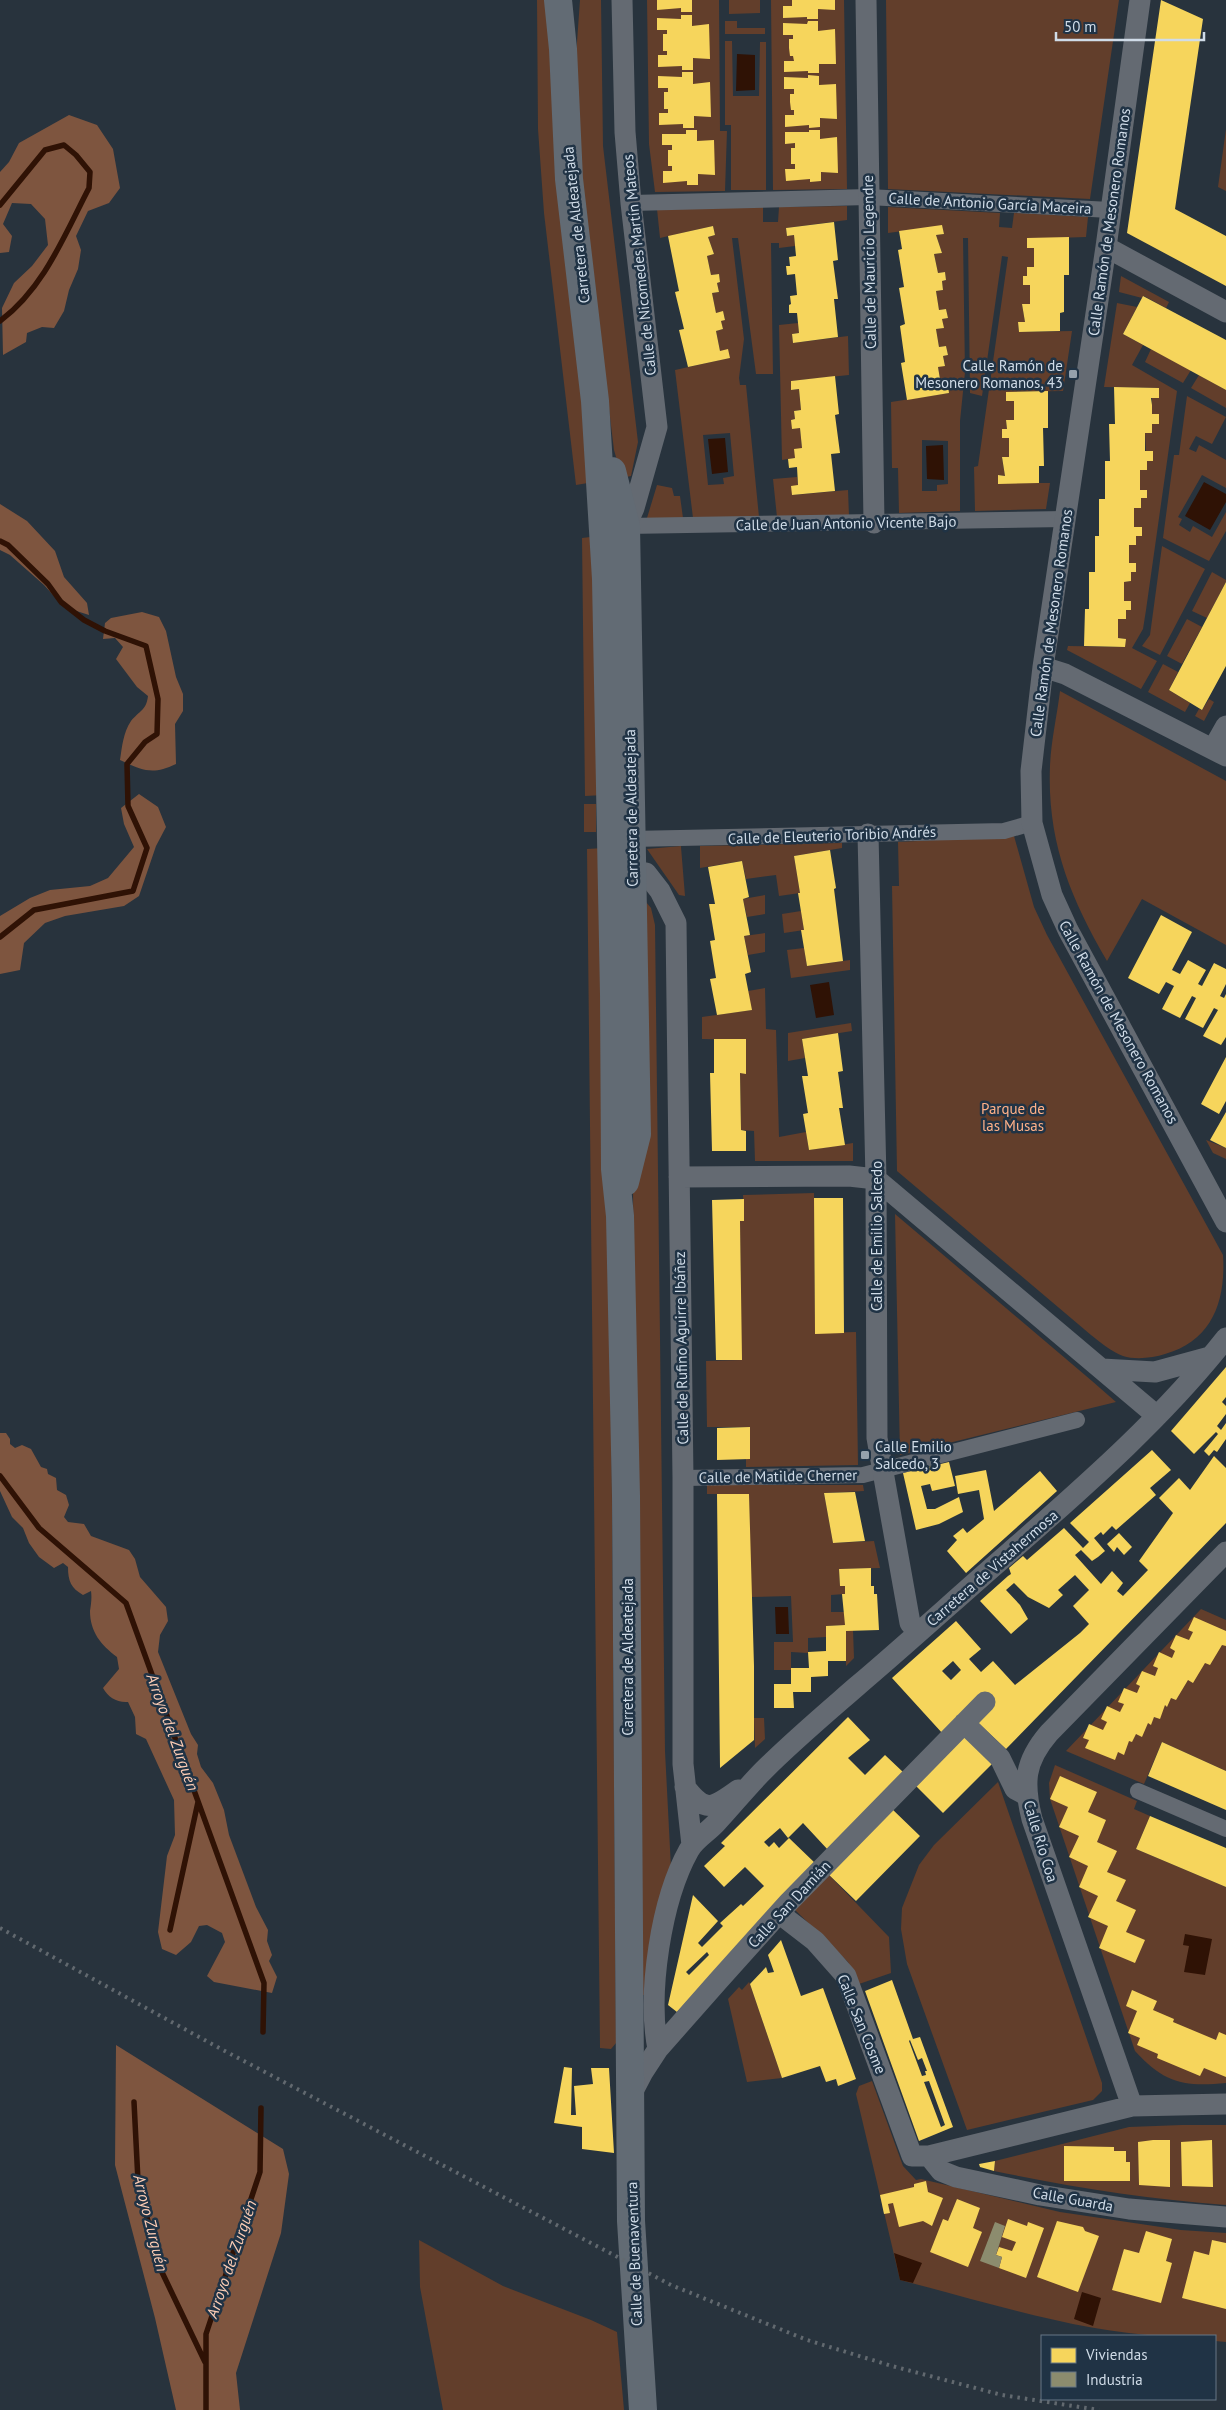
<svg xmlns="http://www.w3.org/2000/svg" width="1226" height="2410" font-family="'PT Sans',sans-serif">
<rect width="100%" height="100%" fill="#28333d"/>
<!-- green -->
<path fill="#623e2b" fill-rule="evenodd" d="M537,0H548L594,482L576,485L544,213L538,129Z
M580,0H601L603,146L638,442L631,476L622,478L614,450L581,179L576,56Z
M647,0H719L720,131H727L725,191L655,192L649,144Z
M729,0H760V13L729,14Z
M771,0H844L847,189L773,190Z
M886,0H1119L1090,199L888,189Z
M725,21H737V28H765V34H725Z
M725,41H732L733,96H759L760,42H766V190H731V125H725Z
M1226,129V191L1218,187Z
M847,206V220L786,228L787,236L794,235L795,246L779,248V243H771L773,374H756L738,238H732L744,339L739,378L740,385H746L759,517L693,518L675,370L729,358L720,351L716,331L723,329L721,321L725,319L723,312L716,313L712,293L719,292L717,283L720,282L719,274L711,275L707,256L714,254L708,237L715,235L713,226L660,238L657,209L763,207V222H778L779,207ZM730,433L734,476L723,478L724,484L708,485L703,435Z
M888,207L1000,213L999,227L1012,228L1014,213L1088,217L1086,237L1027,239V248H1034V267H1027V276H1023V285H1030V304H1022L1025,322H1018L1019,332L1072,331L1063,391L1006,392V401H1014V420H1006L1007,429L1002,430V438H1009V457L1002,458L1005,476L998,475V483H1050L1046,509L975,511L974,467L978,466L1008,257L1002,256L982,396L970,393L968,238H963L965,372L960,421V511L899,513L898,468H892L891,402L949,393L948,384L941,385L938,367L945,365L943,356L948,355L946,346L939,347L936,329L943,328L942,319L948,318L946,309L939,310L936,291L943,290L942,281L946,280L945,272L938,273L934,254L942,253L936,235L944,234L942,226L888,233ZM922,440L948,441V484L937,485V491H922Z
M1121,276L1169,302L1166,308L1144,296L1142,298L1119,292Z
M1117,303L1137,307L1123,334L1143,345L1132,365L1177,391L1146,610L1143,629L1132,648L1157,661L1141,689L1067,650L1068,646L1125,647V639L1118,638V619H1126V610L1131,601H1124V582L1131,581V572H1136V563H1129V545H1136V536L1142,535V527H1134V508H1141V498H1147V490H1140V470H1147L1145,433H1152V424H1159V414H1152V398L1159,397V388L1104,387Z
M798,323L799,333L792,334L793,343L848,336L849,375L791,381V390L799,389L801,410L794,411L795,419L791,420L800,428L802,448L795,458L782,460L779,325Z
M1151,349L1191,370L1183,383L1145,362Z
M1199,375L1226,390V408L1191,388Z
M1187,396L1226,417L1212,444L1196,436L1189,449L1196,452L1199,445L1226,460V488L1202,475L1178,517L1182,519L1179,525L1190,532L1193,526L1212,537L1226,512V531L1209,561L1163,538L1174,455H1179Z
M797,477L798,485L793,495L848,490L849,516L777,517L773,479Z
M657,485L672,488L674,496H680L683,518H647Z
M599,536L604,795L585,796L582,538Z
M1162,546L1205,569L1160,655L1142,646L1150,635Z
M1212,572L1226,580V582L1207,618L1192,611Z
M1187,619L1202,627L1182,664L1167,656Z
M1163,664L1178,672L1169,690L1190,703L1185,712L1148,692Z
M1060,691L1226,781V945L1142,899L1107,961C1070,897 1047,841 1050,766C1051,741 1057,716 1060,691Z
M1209,699L1214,702L1204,721L1195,716L1199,709L1202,710Z
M584,804H596V832H584Z
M1014,836L1034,907L1047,935L1223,1255C1226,1301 1212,1341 1165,1354C1153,1358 1135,1360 1123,1356C1112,1352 1100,1342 1091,1335L897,1171L892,886H899L898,842Z
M842,843V848L794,856L800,893L779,896L776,875L746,879L742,861L700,868V846Z
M681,846V847L685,896L679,895L647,849Z
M604,848L610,1238L616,2043L611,2049L600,2048L587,849Z
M765,895V914L747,917L743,899Z
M646,902L651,908L655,925L665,1751L671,1868L646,1995H641L633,1191Z
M801,911L804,930L784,933L782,914Z
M765,933V952L748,955L744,936Z
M804,948L807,966L850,960V970L791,978L787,950Z
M765,988L766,1029L776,1030L779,1137L806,1132L809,1150L853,1143V1161H755L754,1131L741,1130L740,1073H746V1040L702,1039V1017L751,1010L748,991Z
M851,1023L852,1031L802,1039L805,1058L788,1061V1033Z
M1206,1140L1226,1148V1159L1213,1153Z
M814,1193L815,1333L856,1332L858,1465L746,1467V1459H750V1427H707L706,1361L741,1360L740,1221H744L743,1195Z
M895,1214L1092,1381L1116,1402L900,1455Z
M707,1485H863L864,1491L824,1493L833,1543L874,1541L880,1568L839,1569L840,1586H845V1594L831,1595V1612H845V1625L826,1626V1637L808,1638V1653L791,1652V1670H774V1642H793L791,1596L750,1597L749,1494H707Z
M1201,1609L1226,1620V1771L1162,1742L1144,1784L1066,1751Z
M853,1630L854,1658L846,1666V1631Z
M754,1718H764L765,1739L755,1748Z
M1055,1765L1137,1801L1134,1809L1150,1816L1136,1849L1226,1887V2083C1184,2087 1164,2083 1135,2051L1050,1799L1049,1783Z
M998,1782L1102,2083V2091L1093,2100L967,2130L907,1964L901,1929L902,1908L919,1865L934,1845Z
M826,1872L889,1937L891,1973L859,1984L848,1962L792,1907Z
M749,1982L750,1984L782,2078L747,2082L728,1999L739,1987L742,1990Z
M872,2081L903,2166L916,2180L921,2179L1060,2212L1181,2230L1226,2233V2342L1215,2341V2336C1198,2336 1182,2337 1165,2336C1080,2333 983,2301 900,2280L856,2094L859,2086Z
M1182,2125H1226V2205C1147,2199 1071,2187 994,2171L995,2161L1129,2127Z
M419,2240L503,2286L591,2320L617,2332L624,2410H443L420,2287Z"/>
<!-- forest -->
<path fill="#7e553f" d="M69,115L97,125L113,149L120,188L109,203L88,211L76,236L81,250L78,269L69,290L64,311L54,328L42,327L27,333L26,342L3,355L2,308L14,283L32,266L48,245L45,219L31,204L12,203L3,224L12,236L9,252L0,253V172L9,162L19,143Z
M0,504L27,521L55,551L64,577L87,603L89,615L64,607L44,585L10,555L0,550Z
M142,612L159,617L166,631L176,677L183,694V711L175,724L176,764C153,775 143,771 120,760C122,747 123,733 131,721C140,710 146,711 148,696L137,687L116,659L123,647L115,638L103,639L105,623L111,618Z
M139,794L158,807L166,827L156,846L139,896L124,906L65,916L45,923L24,943L20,970L0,974V916L30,898L50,890L90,886L108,878L134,847L124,824L121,808Z
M0,1433H6L10,1439V1444L15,1448L22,1445L31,1449L41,1467L47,1469L48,1474L56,1478L57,1490L66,1495L69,1505L64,1517L68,1522L84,1524L91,1536L129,1550L135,1559L140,1577L166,1607L168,1621L160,1635L158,1652L191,1734L198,1745L197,1754L201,1767L213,1783L224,1810L229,1835L256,1907L268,1930L267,1941L272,1955L269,1961L277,1977L272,1993L214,1982L207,1976L225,1942L222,1933L207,1925L199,1926L191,1942L176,1955L162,1949L158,1932L167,1856L175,1835L174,1800L146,1739L136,1734L135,1717L128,1702C117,1703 108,1697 103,1688L119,1669L117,1657C101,1645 90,1632 90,1611C91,1604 92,1598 91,1591L83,1595C71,1588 68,1581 68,1567L63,1563L54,1568L39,1557L29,1543L23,1528L12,1517L0,1491Z
M116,2045L283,2149L289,2174L281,2233L236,2373L240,2410H176L155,2318L115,2165Z"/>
<!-- water -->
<path fill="#2f1205" d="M737,54L755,55V90L736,91Z
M725,438L728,472L712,474L708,439Z
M943,445L944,480L927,479L926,446Z
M1204,482L1226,494V502L1210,530L1185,516Z
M829,982L834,1015L816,1018L810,985Z
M775,1607H788L789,1634H776Z
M1185,1934L1212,1939L1205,1975L1184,1972L1189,1946L1183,1945Z
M894,2253L922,2263L913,2283L900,2280Z
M1082,2292L1101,2298L1093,2326L1074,2319Z"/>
<!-- homes -->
<path fill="#f6d55c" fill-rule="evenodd" d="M657,0H692V12H681V8L657,10Z
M792,0H835V10L818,9V19H807V17L783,18V6H792Z
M1161,0L1203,19L1175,209L1226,236V286L1127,233Z
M681,15H692V26L709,24L710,59L693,58V70H682V66L658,67V55H667V51H663V34H667V30H657V18L681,19Z
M808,21H818V31L835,29L836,64H819V73H808V71L784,72V61H794L793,56H790L789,48V39H793V35H783V23L807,24Z
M682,72H693V84L710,82L711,117L694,116V128H683V124L659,125V113H668V109H664V92H668V88H658V76L682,77Z
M808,75L819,76V85L836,84L837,119L820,118V127L809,128V125L785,127V115H794V110H791L790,102V94H794V89H784V77L808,78Z
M686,130H697V141L714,140L715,175L698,174V185H687V181L663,183V171H672V166H668V150H672V145H662V134H686Z
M809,130H820V139L837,137L838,173L821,172V181L810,182V179L786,181L785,169H795V164H791V148H795V143L785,144V132H809Z
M834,222L838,260L833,261L838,299H834L838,337L793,343L792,334L799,333L797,313H789V305L791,304L790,296L797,295L795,274L787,275L786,266H790L789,257L796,256L794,235L787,236L786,228Z
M942,225L944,234L936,235L942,253L934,254L938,273L945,272L946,280L942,281L943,290L936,291L939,310L946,309L948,318L942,319L944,328L936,329L939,347L946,346L948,355L943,356L945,366L938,367L941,385L948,384L949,393L907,400L901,363L905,362L900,326L905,324L899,288L904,287L898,250L902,249L899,231Z
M713,226L715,235L708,237L714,254L707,256L711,275L719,274L720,282L717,283L719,292L712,293L716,313L723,311L725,320L721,321L723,329L716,331L720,351L728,349L730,358L688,367L679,330L684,329L675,292L679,291L668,236Z
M1069,237V275H1064V312L1060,313V331L1019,332L1018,322H1025L1022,304H1030V285H1023V276H1027V267H1034V248H1027V238Z
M1143,296L1226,340V390L1123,334Z
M835,376L839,414L835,415L840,453L831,454L835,491L792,495L791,486L798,485L797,467L789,468L788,459L795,458L794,449L802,448L800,428L792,429L791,420L795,419L794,411L801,410L799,389L791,390V381Z
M1114,387L1159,388V398H1151L1152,405V414H1159V424H1152V433H1145V451H1153V461H1147V470H1140V490H1147V498H1141V508H1134V527H1142V536H1136V545H1129V563H1136V572H1131V581L1124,582V601H1131V610H1126V619H1118V638L1126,639L1125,647L1084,646L1085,609H1089V572H1095V536H1099V499H1105V461H1110L1109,424H1115Z
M1048,391V428H1043L1044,466H1039V483L998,484V475L1005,476L1002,457H1009V438H1002V429H1007L1006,420H1014V401H1006V392Z
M1226,582V666L1202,710L1169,690Z
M830,850L836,888L834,889L843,961L807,966L801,930H804L798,893H800L794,856Z
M742,861L749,897L743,899L750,935L744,936L751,972L745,974L752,1010L717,1015L710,979L716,978L710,941L715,940L709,904H715L708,867Z
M1161,915L1192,932L1172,970L1180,974L1188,960L1206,970L1198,984L1202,986L1214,963L1226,969V984L1220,996L1224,998L1226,994V1037L1221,1045L1203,1036L1218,1010L1214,1008L1203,1028L1185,1019L1196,998L1192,996L1180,1018L1162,1009L1174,986L1166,982L1159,994L1128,978Z
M838,1033L843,1071L838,1072L843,1108H839L845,1145L809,1150L803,1114L808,1113L802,1076H808L802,1039Z
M714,1039H746V1074L740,1073L741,1130L746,1131V1151H712L710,1073H714Z
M1226,1057V1101L1219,1114L1201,1104Z
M1226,1112V1148L1210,1140Z
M814,1198H843L844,1333L815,1334Z
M744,1199V1221H740L742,1360H716L712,1200Z
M1226,1367V1397L1222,1402L1226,1406V1414L1217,1426L1221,1430L1226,1423V1439L1217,1452L1214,1450L1209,1456L1204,1451L1218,1434L1216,1432L1194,1454L1171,1431Z
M750,1427V1459L717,1460V1428Z
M1152,1450L1171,1470L1150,1488L1156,1495L1116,1530L1112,1526L1103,1535L1101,1532L1094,1538L1105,1551L1098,1557L1092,1561L1081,1550L1075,1555L1101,1584L1112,1571L1123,1583L1117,1591L1123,1596L1148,1570L1139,1561L1173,1513L1159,1498L1179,1478L1190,1490L1214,1456L1226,1468V1523L1006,1749L977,1722L943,1734L892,1678L956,1621L981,1649L969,1659L981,1672L993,1661L1015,1685L1080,1633L1089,1624L1073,1606L1089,1590L1075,1575L1058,1590L1063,1595L1049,1608L1028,1597L1014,1583L1006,1590L1020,1605L1028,1619L1011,1634L980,1601L1008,1576L1011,1574L1009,1568L1023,1556L1027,1560L1064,1528L1083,1548L1089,1542L1070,1523ZM953,1661L961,1670L951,1680L942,1671Z
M949,1462L955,1486L932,1491L930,1484L921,1486L927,1509H935L959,1497L963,1512L939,1524L916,1530L903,1473Z
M986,1470L994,1511L1040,1471L1057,1491L966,1573L947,1551L957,1540L953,1536L963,1528L967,1533L984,1519L979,1490L958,1494L955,1476Z
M855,1492L865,1541L833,1543L824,1493Z
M717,1494H749L754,1666V1740L720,1768Z
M1119,1533L1132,1547L1124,1555L1117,1547L1114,1552L1107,1544Z
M871,1568V1586H874V1594H877L879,1630L846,1631V1661H828V1676L811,1677V1692H793L794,1708H774V1684H791V1668H809L808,1652L826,1651V1626L845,1625L842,1594H845V1586H840L839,1569Z
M1194,1617L1226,1631V1646L1222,1645L1210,1665L1205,1663L1193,1683L1188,1680L1176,1700L1171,1698L1167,1707L1165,1705L1160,1719L1154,1717L1151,1725L1148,1723L1142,1737L1136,1734L1132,1742L1129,1741L1124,1755L1118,1752L1115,1760L1085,1748L1089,1740L1083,1738L1089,1724L1103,1730L1107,1722L1101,1719L1107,1706L1120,1712L1124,1704L1118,1702L1124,1688L1137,1693L1140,1686L1136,1684L1142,1671L1155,1676L1158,1668L1153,1666L1159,1652L1172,1658L1175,1651L1170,1648L1176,1635L1189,1640L1193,1632L1188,1630Z
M848,1717L870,1740L848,1758L865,1775L885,1755L904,1773L829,1851L803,1823L788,1838L780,1828L764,1842L769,1847L774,1842L779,1848L789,1838L816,1864L677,2012L668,2005L693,1895L718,1921L698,1943L702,1947L723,1926L720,1923L741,1904L743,1906L764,1886L745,1867L724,1887L704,1866L725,1846L721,1843ZM707,1952L709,1955L689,1975L686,1972Z
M963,1734L993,1763L943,1813L914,1784Z
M1162,1742L1226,1771V1810L1148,1776Z
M1060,1776L1097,1792L1088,1812L1106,1820L1097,1842L1117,1851L1107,1872L1126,1880L1116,1901L1136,1910L1126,1932L1145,1940L1135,1963L1099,1948L1108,1926L1088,1917L1098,1896L1079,1887L1088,1866L1069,1857L1079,1836L1059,1827L1068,1807L1050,1799Z
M891,1808L920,1836L856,1901L826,1872Z
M1150,1816L1226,1848V1887L1136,1849Z
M781,1940L801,1996L823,1988L856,2079L838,2086L836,2079L826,2082L820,2066L782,2078L750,1984L766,1967L768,1973L774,1972L768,1955Z
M892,1980L913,2039L920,2037L953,2127L919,2141L865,1991ZM910,2040L918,2060L922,2058L927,2071H925L926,2075L922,2076L909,2041ZM929,2081L945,2125L941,2127L924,2082Z
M1132,1990L1157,2001L1153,2010L1174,2019L1173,2022L1216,2040L1219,2032L1226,2035V2077L1204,2068L1200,2076L1157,2058L1158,2054L1137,2045L1140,2038L1128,2033L1137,2011L1126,2006Z
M564,2067L572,2068L571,2115H576L574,2086L593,2084L591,2068H609L614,2153L582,2149V2127L554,2123Z
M1153,2140H1170V2187L1139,2185L1138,2142Z
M1212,2140L1213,2187L1182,2186L1181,2142Z
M1064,2146L1114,2147V2151H1126V2162H1130V2181H1064Z
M995,2161L994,2171L980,2167L979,2164Z
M926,2181L928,2192L943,2198L932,2226L923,2221L899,2227L893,2203L888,2204L890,2213L884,2214L880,2195L914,2187V2184Z
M957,2199L980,2208L973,2228L982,2232L968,2267L930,2252L943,2219L948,2221Z
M1008,2219L1027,2226L1028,2222L1044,2228L1026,2278L999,2268L1002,2257L996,2255L999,2247L1012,2251L1016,2242L1002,2237Z
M1057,2221L1083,2227L1085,2231L1099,2236L1078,2292L1037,2277Z
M1146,2231L1172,2239L1166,2261L1172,2263L1161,2303L1112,2290L1124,2249L1139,2253Z
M1212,2240L1226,2243V2309L1182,2298L1194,2251L1209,2255Z"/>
<!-- industry -->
<path fill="#8c8c6e" d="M995,2222L1005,2226L996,2255L1002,2257L999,2268L980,2261Z"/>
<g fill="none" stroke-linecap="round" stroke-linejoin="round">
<!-- stream -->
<path stroke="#2f1205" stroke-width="5.5" d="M0,205L45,150L64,145L76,155L90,172L89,188C64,236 44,288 0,321
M0,541L8,545L48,584L61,602L84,620L105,631L146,646L158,699L157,734L145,742L127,764L128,806L147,848L133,891L34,910L0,937
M0,1476L39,1528L126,1603L264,1983L263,2032
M170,1930L198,1802
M134,2102L138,2181L159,2266L205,2362
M206,2410V2334L260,2172L261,2108"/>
<!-- pedestrian -->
<path stroke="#646a72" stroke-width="16" d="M631,203L868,197L1110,210
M626,526L1066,519
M631,839L1004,831L1032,823
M683,1478L863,1475L1077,1420
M1138,1791L1226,1829"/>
<!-- minor -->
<path stroke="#646a72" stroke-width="21" d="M622,0L625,132L631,203L657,427L634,508L626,526
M866,0L874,523
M1140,0L1106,247L1043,667L1031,771L1032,823L1052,895L1068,930L1226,1222
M1106,247L1226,312
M1043,667L1065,674L1226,756
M1213,749L1226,726
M868,834L876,1179L877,1438L910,1623L918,1633
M632,872L646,873L660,891L676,923L683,1478V1764L692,1845
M679,1177L849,1176L876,1179L1157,1416
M1102,1369L1155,1372L1210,1357
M964,1723L1000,1758L1015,1789L1026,1795
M685,1787C705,1813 712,1809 738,1790
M780,1914L815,1941L846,1976L912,2156H929L1132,2106L1226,2104
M658,2049C647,1993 661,1900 689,1850C695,1839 708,1832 716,1823C732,1806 747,1787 764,1770C793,1741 825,1714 856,1687C908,1643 958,1597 1010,1552C1086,1485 1163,1418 1226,1338
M631,2095L643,2072L658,2049L718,1981L789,1902L985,1702
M1132,2106L1032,1819C1023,1783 1024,1762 1049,1733L1226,1552
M929,2156L941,2171L956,2177L1040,2195L1129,2209L1226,2217"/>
<!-- primary -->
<path stroke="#626b74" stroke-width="28" d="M558,0L563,49L569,179L595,401L606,579L614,994L615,1169L620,1216L626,1496L631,2221L643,2410
M612,471L626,526L637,1134L625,1182"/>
<!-- rail -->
<path stroke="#62696f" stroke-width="4" stroke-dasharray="2.5 5" stroke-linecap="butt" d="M0,1928L221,2049L671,2285L807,2340L892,2366L1002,2395L1099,2410"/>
</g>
<!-- markers -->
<g fill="#95a1ac" stroke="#203345" stroke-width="2">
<rect x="1068" y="369" width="10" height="10" rx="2.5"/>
<rect x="860" y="1450" width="10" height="10" rx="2.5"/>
</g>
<g text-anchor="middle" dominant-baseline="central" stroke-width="5" stroke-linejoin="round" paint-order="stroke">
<!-- street labels -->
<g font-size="15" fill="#d0dce8" stroke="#203345">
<text transform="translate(990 203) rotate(3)">Calle de Antonio García Maceira</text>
<text transform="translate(1109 222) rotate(-82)">Calle Ramón de Mesonero Romanos</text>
<text transform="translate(576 225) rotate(-96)">Carretera de Aldeatejada</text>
<text transform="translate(869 262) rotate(-91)">Calle de Mauricio Legendre</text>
<text transform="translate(639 265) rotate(-96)">Calle de Nicomedes Martín Mateos</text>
<text transform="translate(846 523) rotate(-1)">Calle de Juan Antonio Vicente Bajo</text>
<text transform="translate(1051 623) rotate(-82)">Calle Ramón de Mesonero Romanos</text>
<text transform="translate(631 808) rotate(-91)">Carretera de Aldeatejada</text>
<text transform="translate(832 835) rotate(-2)">Calle de Eleuterio Toribio Andrés</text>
<text transform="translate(1119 1022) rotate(61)">Calle Ramón de Mesonero Romanos</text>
<text transform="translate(876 1236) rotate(-90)">Calle de Emilio Salcedo</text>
<text transform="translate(681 1348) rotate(-91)">Calle de Rufino Aguirre Ibáñez</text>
<text transform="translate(778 1476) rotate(-1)">Calle de Matilde Cherner</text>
<text transform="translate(992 1568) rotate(-41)">Carretera de Vistahermosa</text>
<text transform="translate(627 1657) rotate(-90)">Carretera de Aldeatejada</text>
<text transform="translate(1041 1841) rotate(73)">Calle Río Coa</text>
<text transform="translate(789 1904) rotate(-47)">Calle San Damián</text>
<text transform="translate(862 2024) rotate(68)">Calle San Cosme</text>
<text transform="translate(1073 2199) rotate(10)">Calle Guarda</text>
<text transform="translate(634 2254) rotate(-92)">Calle de Buenaventura</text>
</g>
<!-- poi labels -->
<g font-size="15" fill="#d0dce8" stroke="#203345" text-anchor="end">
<text x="1063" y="365">Calle Ramón de<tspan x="1063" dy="17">Mesonero Romanos, 43</tspan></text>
<text x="875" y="1446" text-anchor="start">Calle Emilio<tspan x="875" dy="17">Salcedo, 3</tspan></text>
</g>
<!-- park labels -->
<g font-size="15" fill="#ffb188" stroke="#203345">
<text x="1013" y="1108">Parque de<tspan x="1013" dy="17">las Musas</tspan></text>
</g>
<!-- water labels -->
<g font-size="16" font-style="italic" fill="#fdcdb5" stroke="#203345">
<text transform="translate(173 1732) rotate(70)">Arroyo del Zurguén</text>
<text transform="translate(151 2223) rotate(76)">Arroyo Zurguén</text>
<text transform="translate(231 2259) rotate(-71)">Arroyo del Zurguén</text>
</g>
</g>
<!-- legend -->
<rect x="1041" y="2335" width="175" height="65" fill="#203345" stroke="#667786"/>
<rect x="1051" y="2348" width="25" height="15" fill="#f6d55c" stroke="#667786"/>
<text x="1086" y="2360" font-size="15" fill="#d0dce8">Viviendas</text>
<rect x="1051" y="2372" width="25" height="15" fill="#8c8c6e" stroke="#667786"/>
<text x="1086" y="2385" font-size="15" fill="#d0dce8">Industria</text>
<!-- scale -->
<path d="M1056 32v8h148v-8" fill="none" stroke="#d0dce8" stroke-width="2.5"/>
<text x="1064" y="32" font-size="15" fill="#d0dce8" stroke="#203345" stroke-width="4" paint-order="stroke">50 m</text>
</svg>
